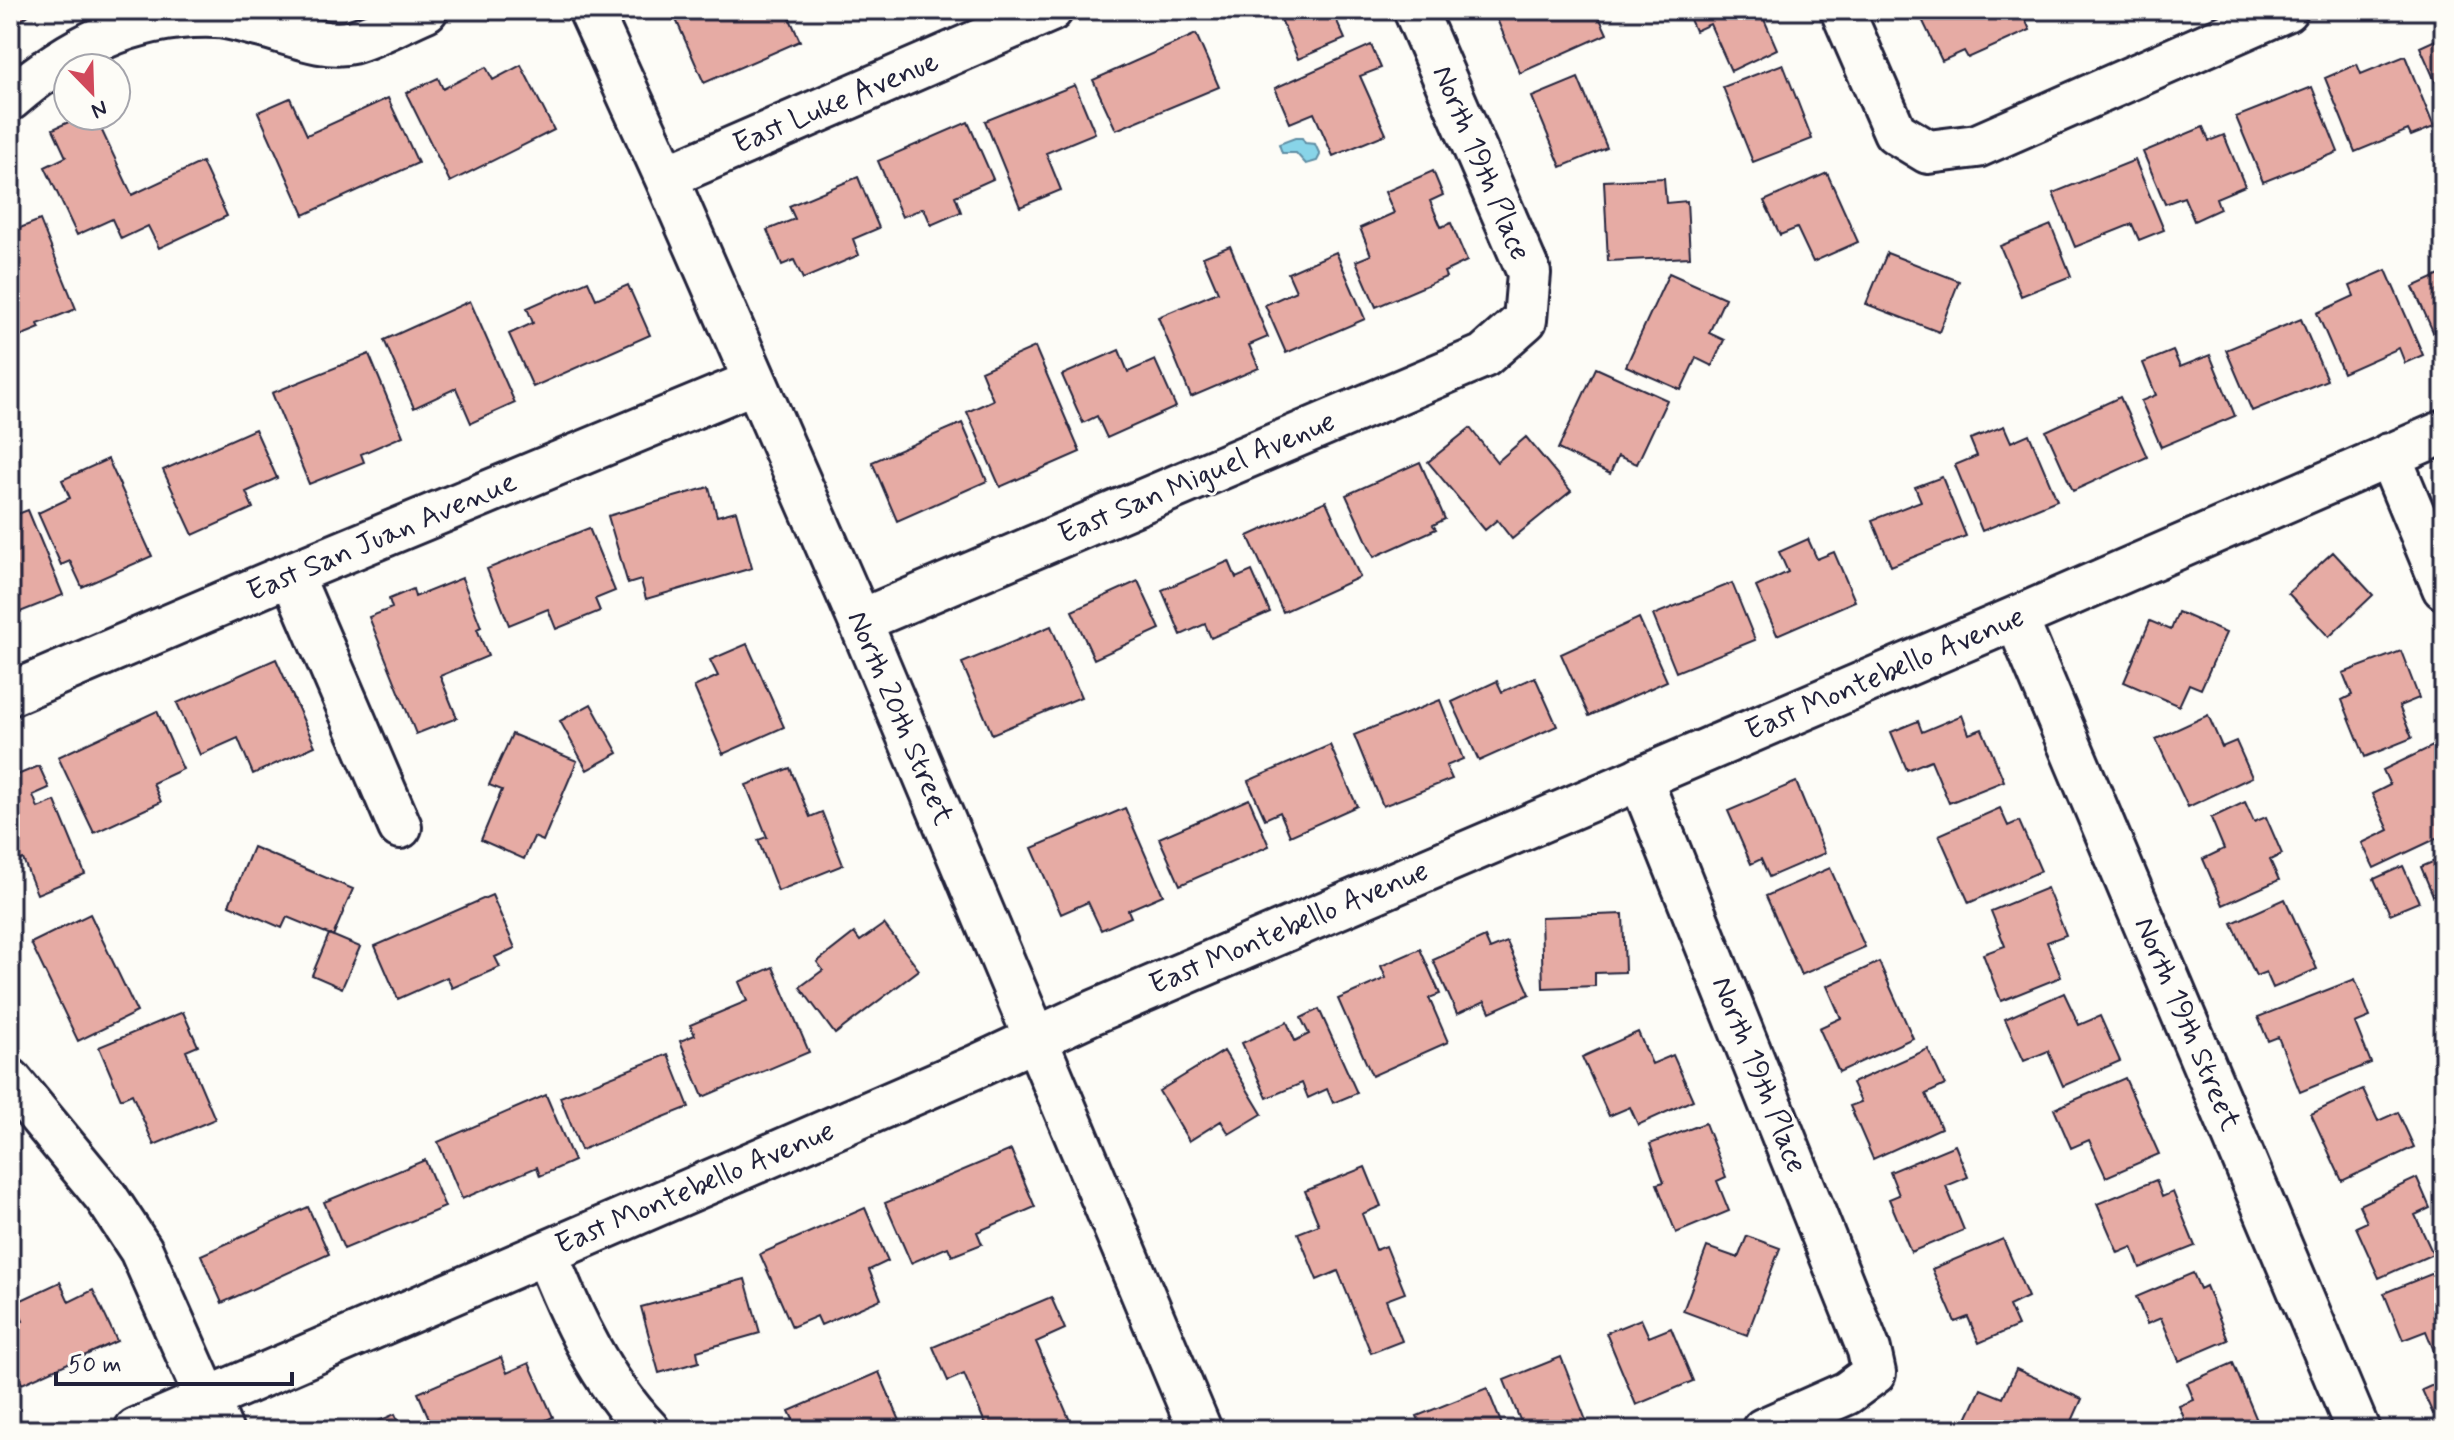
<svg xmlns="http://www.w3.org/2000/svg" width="2454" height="1440" font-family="Mynerve,sans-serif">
<rect width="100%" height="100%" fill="#fdfcf7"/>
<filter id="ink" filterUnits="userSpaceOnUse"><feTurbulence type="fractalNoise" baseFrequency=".0125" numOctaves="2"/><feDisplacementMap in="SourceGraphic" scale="16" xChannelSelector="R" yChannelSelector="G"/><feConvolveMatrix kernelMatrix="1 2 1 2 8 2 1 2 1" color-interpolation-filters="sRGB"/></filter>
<g filter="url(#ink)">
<!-- water -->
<path fill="#88d4e8" stroke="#5f8da3" stroke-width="2" d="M1295,138H1302L1305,143L1315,144L1320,155L1317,161L1306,164L1296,153H1282L1279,144Z"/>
<!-- building -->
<path fill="#e6aba4" stroke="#22223b" stroke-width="2" d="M10,10H35L10,29Z
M685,10H786L800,41L704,83L674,15Z
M1277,10H1332L1345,39L1298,59Z
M1493,10H1596L1607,34L1520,73Z
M1686,10H1760L1777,49L1731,71L1710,24L1695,31Z
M2021,10L2030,30L1968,58L1964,51L1942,61L1918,11Z
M1196,34L1219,87L1116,130L1093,80Z
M2444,36V101L2420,47Z
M1371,45L1381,68L1360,76L1386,134L1333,156L1314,113L1290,123L1275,88Z
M2405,56L2434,127L2411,136L2408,130L2355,152L2325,78L2357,64L2361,74Z
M1783,64L1812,139L1753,162L1723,87Z
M521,65L554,130L450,182L406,93L438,78L443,89L486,67L493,80Z
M1578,78L1607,148L1561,167L1532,97Z
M1075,85L1095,133L1046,153L1061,190L1020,207L985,121Z
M2312,87L2338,152L2263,182L2236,117Z
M290,98L307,135L388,98L418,163L304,215L258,112Z
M82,116H95L132,195L202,162L227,216L159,248L148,226L121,239L112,219L77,235L45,167L66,157L53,129Z
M968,122L993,179L955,196L961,212L931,225L924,208L902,217L878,161Z
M2203,127L2209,141L2224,135L2245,186L2216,198L2220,209L2194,221L2184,197L2165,204L2143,152Z
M2135,160L2164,230L2139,240L2132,224L2075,247L2053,193Z
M1433,171L1443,195L1430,201L1441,227L1451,223L1467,261L1444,272L1446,277L1376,307L1356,261L1371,255L1360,228L1394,213L1385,192Z
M1827,173L1858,242L1813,262L1797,228L1780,235L1764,201Z
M858,177L879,228L853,239L859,255L803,279L794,260L782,265L767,230L795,219L789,206Z
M1664,178L1666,203L1687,201L1690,257L1608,261L1604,181Z
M40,220L76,309L38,324L40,328L10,340V267L15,265L10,252V232Z
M2051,225L2071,276L2021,296L2000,246Z
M1230,246L1268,337L1249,345L1259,368L1191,397L1158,317L1218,292L1203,257Z
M1336,252L1365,319L1286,353L1265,305L1296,291L1288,273Z
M1887,253L1959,281L1939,332L1866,304Z
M2386,270L2423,355L2405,363L2399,348L2343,373L2317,313L2354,296L2350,286Z
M1669,273L1725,298L1709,333L1724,340L1712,366L1696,358L1681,390L1626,366Z
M2444,273V329L2434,334L2413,287Z
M588,281L596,299L628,285L650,335L533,387L509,334L533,323L527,308Z
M470,301L515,403L471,423L456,388L414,408L384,340Z
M2301,319L2327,380L2252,411L2226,350Z
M1035,347L1080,452L1000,487L967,412L993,400L981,371Z
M1119,350L1128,372L1155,360L1176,407L1107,438L1097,416L1083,423L1062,375Z
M2173,351L2180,367L2210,355L2235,416L2161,447L2141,401L2156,395L2143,363Z
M369,354L403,436L361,454L364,462L309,484L272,393Z
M1596,368L1667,400L1637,464L1618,456L1610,474L1558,449Z
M2120,397L2147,457L2073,491L2046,431Z
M962,423L987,481L897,521L872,462Z
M2004,426L2011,442L2029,434L2057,500L1982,531L1955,465L1977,456L1970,439Z
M1470,428L1497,462L1526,437L1571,491L1512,539L1497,520L1485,530L1428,462Z
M255,429L277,478L246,492L253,508L193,535L163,470Z
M108,459L152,556L82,587L70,561L61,565L38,513L70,498L62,480Z
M1420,462L1445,519L1433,525L1436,529L1374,557L1346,495Z
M1942,477L1966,536L1891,566L1872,520L1921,501L1915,487Z
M709,487L717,516L736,511L752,568L646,599L641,580L628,584L608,516Z
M1326,501L1360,577L1283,612L1248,536Z
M28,510L63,595L10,616V517Z
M589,528L615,591L595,599L600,611L556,629L548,609L509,625L487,569Z
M1808,539L1817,559L1834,552L1855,601L1777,635L1756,587L1788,572L1779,552Z
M2333,552L2373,595L2329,637L2288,593Z
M1229,561L1236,578L1252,571L1270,612L1211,638L1205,624L1181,635L1162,590Z
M462,578L481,627L477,629L488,656L440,676L457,718L416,734L369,617L392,608L389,599L413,589L415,597Z
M1138,581L1160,629L1094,659L1072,611Z
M1732,583L1755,640L1676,672L1653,615Z
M2178,612L2226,633L2201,689L2189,684L2179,706L2124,682L2150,621L2171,630Z
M1639,618L1667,681L1589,716L1561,654Z
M1051,626L1081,697L992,734L962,663Z
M747,644L784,727L723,754L694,687L718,676L710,660Z
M2401,651L2419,698L2399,706L2412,738L2365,757L2342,700L2352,695L2343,673Z
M276,659L315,746L253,774L238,738L200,755L177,703Z
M1535,677L1557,726L1479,761L1452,702L1497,681L1502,692Z
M1440,700L1463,759L1446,766L1452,779L1383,806L1354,735Z
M591,704L618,753L587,770L560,721Z
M157,711L183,769L153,783L161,802L94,833L58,757Z
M1962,715L1969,734L1982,729L2004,781L1949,803L1931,760L1907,770L1891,732L1918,721L1922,732Z
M2208,715L2222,747L2236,741L2252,777L2188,807L2156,739Z
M512,734L577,761L543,841L534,837L524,859L481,840L502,790L489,785Z
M2437,744L2444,759V798L2438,801L2444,815V835L2374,868L2362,843L2389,830L2372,794L2390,785L2383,770Z
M1330,745L1357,806L1290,836L1280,812L1265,819L1248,781Z
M39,766L49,788L33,795L38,808L55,801L85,874L37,894L23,859L10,864V778Z
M790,768L810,817L822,812L843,865L778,891L758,840L767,837L746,785Z
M1796,782L1825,853L1769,877L1761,859L1751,864L1728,811Z
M1249,799L1269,846L1180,885L1159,838Z
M2245,802L2254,822L2266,817L2282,854L2270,860L2279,880L2223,905L2203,859L2224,849L2211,818Z
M1125,808L1163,895L1128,910L1131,917L1101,930L1088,902L1061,914L1032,848Z
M2000,808L2008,826L2019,821L2041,871L1969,903L1939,835Z
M253,847L353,889L333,936L287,917L282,928L229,905Z
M2444,857V921L2421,867Z
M2403,866L2419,902L2390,914L2374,879Z
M1830,868L1865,947L1801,975L1766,896Z
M2047,888L2066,935L2047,942L2061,977L2001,1001L1983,954L2005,946L1991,911Z
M492,895L515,948L495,957L500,967L452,988L447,977L398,999L375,946Z
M2285,899L2317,969L2273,988L2266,972L2256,976L2232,923Z
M90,914L137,1012L78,1041L31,943Z
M1623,914L1625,972L1595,973V986L1543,988L1541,917Z
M884,924L919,970L835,1034L800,987L823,970L817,962L854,933L860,941Z
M329,934L360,947L342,988L312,975Z
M1485,937L1490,949L1507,942L1530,994L1490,1012L1485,1001L1457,1014L1433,960Z
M1420,949L1440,994L1429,998L1448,1042L1372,1076L1338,999L1386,978L1381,966Z
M1879,962L1913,1038L1839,1072L1819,1028L1841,1018L1827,986Z
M773,967L809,1052L703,1097L680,1041L695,1035L690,1025L747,1001L739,982Z
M2355,979L2370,1017L2355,1023L2371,1063L2300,1092L2278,1037L2268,1041L2258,1017Z
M2064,993L2079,1025L2100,1016L2120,1061L2063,1086L2048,1051L2024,1061L2005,1019Z
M1319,1009L1357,1093L1333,1103L1327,1089L1308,1098L1302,1083L1267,1098L1242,1043L1287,1022L1295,1041L1309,1034L1301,1018Z
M183,1012L198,1046L186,1051L215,1119L154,1145L132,1094L121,1099L99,1047Z
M1638,1032L1652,1064L1673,1055L1693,1100L1638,1125L1630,1107L1609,1116L1582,1057Z
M1928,1049L1945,1085L1926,1094L1941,1128L1873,1159L1850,1106L1861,1102L1852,1083Z
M1224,1051L1262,1114L1229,1134L1221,1121L1189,1141L1159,1091Z
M668,1054L689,1107L581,1150L560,1097Z
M2125,1078L2159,1154L2106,1177L2089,1140L2071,1148L2054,1109Z
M2363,1089L2378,1121L2398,1112L2414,1147L2342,1181L2311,1114Z
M546,1095L574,1161L540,1176L537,1167L462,1199L438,1142Z
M1705,1123L1726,1177L1717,1181L1729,1211L1676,1233L1657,1184L1664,1182L1650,1144Z
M1955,1145L1968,1177L1946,1186L1964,1230L1911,1252L1889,1199L1899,1195L1890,1172Z
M1011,1150L1035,1207L977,1232L982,1244L952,1256L948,1247L911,1263L885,1203Z
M425,1160L445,1207L344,1249L324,1202Z
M1365,1167L1381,1206L1362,1214L1376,1250L1386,1246L1405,1293L1386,1300L1402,1341L1371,1353L1338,1271L1317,1280L1298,1233L1319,1225L1305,1191Z
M2417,1178L2430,1208L2415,1215L2433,1254L2379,1278L2356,1227L2367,1222L2359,1205Z
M2156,1180L2162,1197L2173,1192L2195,1246L2140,1268L2132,1247L2118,1253L2097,1204Z
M308,1207L329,1254L222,1303L201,1255Z
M865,1208L888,1261L869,1270L881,1299L821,1325L817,1316L792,1327L760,1254Z
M1747,1236L1780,1248L1747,1335L1683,1311L1707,1247L1738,1258Z
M2003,1239L2028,1297L2009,1306L2018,1326L1979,1343L1968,1317L1955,1322L1932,1269Z
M2444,1269V1359L2438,1361L2426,1331L2403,1340L2384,1293Z
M2193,1273L2200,1289L2206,1286L2228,1340L2179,1361L2161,1318L2147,1324L2136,1297Z
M745,1279L760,1333L697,1351L699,1362L659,1373L641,1307Z
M60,1282L69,1302L93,1290L117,1341L22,1384L10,1359V1327L23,1321L15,1303Z
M1051,1297L1065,1329L1036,1342L1071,1423L1055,1430H1037L1032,1420L1008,1430H988L964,1374L948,1381L933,1347Z
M1641,1319L1649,1337L1671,1328L1693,1381L1636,1405L1606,1333Z
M501,1357L507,1373L529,1363L553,1417L524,1430H434L418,1393Z
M1561,1357L1589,1428L1583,1430H1524L1504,1380Z
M2233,1363L2261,1430H2189L2179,1406L2194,1400L2187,1383Z
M2016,1369L2082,1399L2068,1430H1962L1981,1389L2003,1398Z
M879,1372L904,1430H798L789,1411Z
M2444,1380V1426L2437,1412L2433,1414L2422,1390Z
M1487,1388L1504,1430H1423L1417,1416Z
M395,1414L402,1430H358Z"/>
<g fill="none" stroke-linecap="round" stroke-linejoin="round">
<defs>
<path id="minor" d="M590,10L666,177L860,621L1200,1430
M1842,10L1895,132L1928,152L1977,146L2286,10
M10,99C69,48 133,13 215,16C230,16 247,23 262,26C290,33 325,49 352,42C377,35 402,20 426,10
M666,177L1051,10
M2389,455L2444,588
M291,574L400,827
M2016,618L2358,1430
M860,621L1484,356L1525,320L1529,273L1415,10
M10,694L291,574L754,382
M1640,778L1869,1350L1874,1373L1847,1393L1763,1430
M10,1080L106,1197L141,1250L221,1430
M546,1253C571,1317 601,1380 648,1430
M136,1430L975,1067L1089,1014L2016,618L2444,432"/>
</defs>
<!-- minor casing -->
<use href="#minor" stroke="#22223b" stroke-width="48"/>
<!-- minor -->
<use href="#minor" stroke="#fdfcf7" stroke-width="42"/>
</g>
</g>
<g text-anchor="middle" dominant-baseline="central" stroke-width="6" stroke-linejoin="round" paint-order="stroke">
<!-- street labels -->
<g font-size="30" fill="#22223b" stroke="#fdfcf7">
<text transform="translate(836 103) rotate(-23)">East Luke Avenue</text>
<text transform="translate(1481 163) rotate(67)">North 19th Place</text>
<text transform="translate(1197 478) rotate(-23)">East San Miguel Avenue</text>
<text transform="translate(382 537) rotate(-23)">East San Juan Avenue</text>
<text transform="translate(1885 674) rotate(-23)">East Montebello Avenue</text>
<text transform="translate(900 718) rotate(67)">North 20th Street</text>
<text transform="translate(1289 928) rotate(-23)">East Montebello Avenue</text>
<text transform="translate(2187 1024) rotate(67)">North 19th Street</text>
<text transform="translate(1759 1075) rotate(68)">North 19th Place</text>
<text transform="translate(695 1188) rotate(-23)">East Montebello Avenue</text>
</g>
</g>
<!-- margin -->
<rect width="2454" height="1440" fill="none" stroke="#fdfcf7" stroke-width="40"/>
<rect x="20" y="20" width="2414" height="1400" fill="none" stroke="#22223b" stroke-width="3" filter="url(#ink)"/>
<!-- north arrow -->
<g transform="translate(92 92) rotate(157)"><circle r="38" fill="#fdfcf7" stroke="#a5a5ac" stroke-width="2"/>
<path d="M0-6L14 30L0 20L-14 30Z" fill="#d1495b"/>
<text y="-12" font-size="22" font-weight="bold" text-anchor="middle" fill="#22223b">N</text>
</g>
<!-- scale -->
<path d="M56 1372v12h236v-12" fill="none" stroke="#22223b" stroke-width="4"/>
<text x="68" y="1372" font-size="24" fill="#22223b" stroke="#fdfcf7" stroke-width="6" paint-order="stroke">50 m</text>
</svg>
